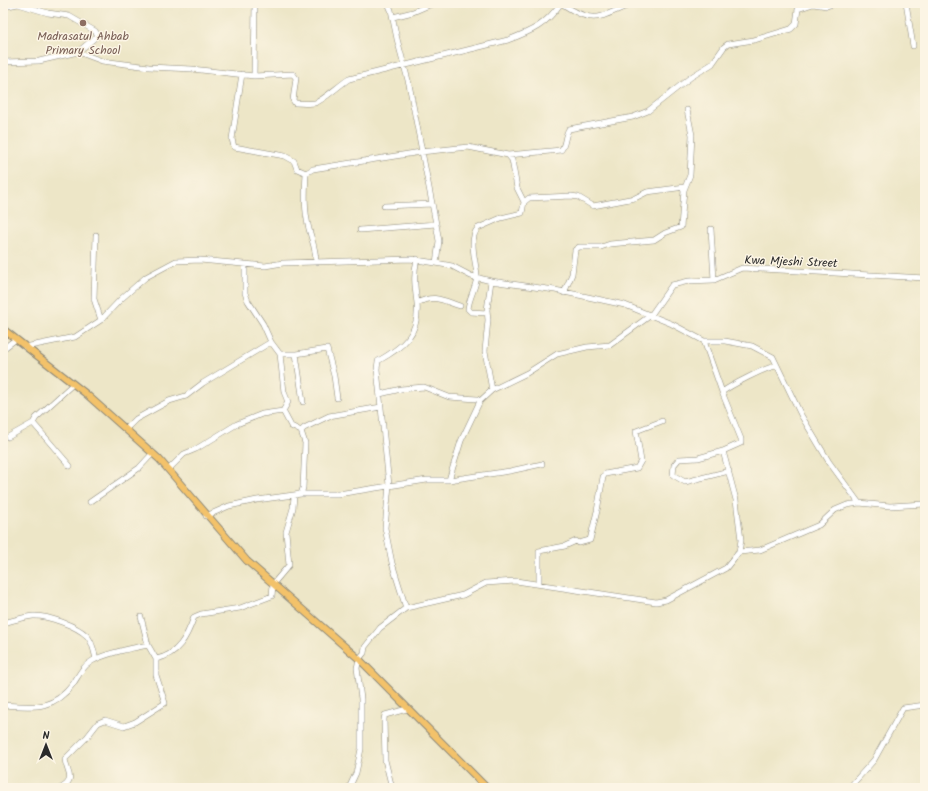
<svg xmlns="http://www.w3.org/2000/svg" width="928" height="791" font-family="Kalam,sans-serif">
<rect width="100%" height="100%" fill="#fcf5e5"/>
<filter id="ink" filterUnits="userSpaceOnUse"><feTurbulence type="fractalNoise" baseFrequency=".025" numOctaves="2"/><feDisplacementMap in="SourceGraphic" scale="8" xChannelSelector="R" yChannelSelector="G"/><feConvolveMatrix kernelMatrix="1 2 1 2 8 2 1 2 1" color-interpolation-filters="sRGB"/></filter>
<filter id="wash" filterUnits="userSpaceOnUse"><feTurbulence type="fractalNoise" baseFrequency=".012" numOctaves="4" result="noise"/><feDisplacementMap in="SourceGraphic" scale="16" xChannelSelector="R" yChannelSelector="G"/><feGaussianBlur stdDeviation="0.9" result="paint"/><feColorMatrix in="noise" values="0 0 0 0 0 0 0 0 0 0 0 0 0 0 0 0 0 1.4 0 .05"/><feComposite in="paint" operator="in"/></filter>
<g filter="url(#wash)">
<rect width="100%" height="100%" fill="#ede6c7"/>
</g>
<g filter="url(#ink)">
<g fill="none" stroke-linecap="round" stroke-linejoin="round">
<defs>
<path id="minor" d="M388,3L391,10L397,39L409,84L436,224L439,241L436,263
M561,3C596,27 599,16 635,3
M906,3L913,46
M3,7L18,4L48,13L69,16L95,31L98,35L78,52
M393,17L413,12L434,3
M3,62L39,61L78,52L102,61L149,67L192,69L254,76L293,74L296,78L293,100L295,103C301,103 309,104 315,103C324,100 339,85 349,79L508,40C532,31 546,25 561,3
M242,74L232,139L234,147L285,156L294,161L297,169L306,173L313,169L421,152L468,147L508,155L512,160L517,188L524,202
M254,76L255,3
M508,155L561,150C566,145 564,136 569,129L633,117L648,111L691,77L712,64L724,47L728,44L754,40L791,29L796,24L798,9L813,4L827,6L836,3
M306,173C305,191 304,211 309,229C312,241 316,249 316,262
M384,206L432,204
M711,229L714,280
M360,230L436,224
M96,235L94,299L101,320
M245,265V293L248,301L263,324L271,342L280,354H296L303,402
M491,281L487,310L488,320L485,351L492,390
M564,293L572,274L575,250L579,247H601L610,244L654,240L665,233L681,227L684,190L690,175L692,135L687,110
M417,303C434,294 442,300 460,306
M487,313L471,312L468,309C469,297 477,286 477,275C476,262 468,239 478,228L501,218L522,213L524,202L529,198L571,196L578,197L593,206L635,198L647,192L685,187
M704,341L722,392
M25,347L75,337L101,320L121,299L146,277L176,261L200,260L265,266L283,263L410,259L436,263L452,266L471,276L491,281L555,290L625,305L672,324L704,341H725L752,346L773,357L801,415L829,462L859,503
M3,349L16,339
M280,354L284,392L288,402L283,411
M296,354L327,349L334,376L337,398
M380,394L401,389L424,387L449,397L477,399L480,401L492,390L527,373L557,354L587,347L610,345L651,315L672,285L689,281L714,280L742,268L925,278
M33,423L70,466
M126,429L136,419L169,401L186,396L203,383L271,342
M8,437L33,423L36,418L73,384
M723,451L698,458L679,459L674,465L673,475L685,482L729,471
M169,469L184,454L196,449L237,424L262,414L283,411L291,426L301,431
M449,480L461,441L480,401
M301,494L303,488L305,443L301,431L304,428L329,416L381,407
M90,502L139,468L153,453
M206,516L229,506L257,500L301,494H338L427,480H449L510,471L542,464
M739,552L760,550L819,525L835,510L847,505L859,503L890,506L925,504
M539,584V551L565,546L576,541L579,543L590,540L597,511L603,477L605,474L637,468L641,461L636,431L662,421
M406,608L392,563L385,528L389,485L377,369L378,361C403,347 420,334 417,303C415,288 413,275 417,259
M141,617L148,645
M3,623C13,621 23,617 33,616C47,615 77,626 87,636C93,642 94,652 96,659
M3,705C32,707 53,711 73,684C79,675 82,667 92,661C106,653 132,648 148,645L156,659
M61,788C77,779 66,772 65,759L87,737L98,723L105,720L124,726L135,722L165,703L156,675V659C178,655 187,637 194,617L201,614L240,608L272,596L273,584L289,565L286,532L293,508L294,496
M349,788L356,773L361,749V699L357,668L359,659L364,653L365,647L380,628L406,608L463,595L486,583L516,581L656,602L666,600L726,568L739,552L741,540L736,500L723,451L741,443V439L722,392C730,386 766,367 776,366
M392,788L385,760L384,719L385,715L407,709
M849,788L874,760L903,708L925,705"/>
<path id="major" d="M3,329L85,393L159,459L247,561L359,659L487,788"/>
</defs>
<!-- minor casing -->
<use href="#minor" stroke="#8c8879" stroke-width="6"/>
<!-- major casing -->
<use href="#major" stroke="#8c8879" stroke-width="8"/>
<!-- minor -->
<use href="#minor" stroke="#fff" stroke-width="5"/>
<!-- major -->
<use href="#major" stroke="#f3c26a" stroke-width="6"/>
</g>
</g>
<!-- markers -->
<circle fill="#8d6e63" stroke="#fcf5e5" stroke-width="1.5" cx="83" cy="23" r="4"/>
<g text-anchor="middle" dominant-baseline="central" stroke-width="3" stroke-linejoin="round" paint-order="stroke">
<!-- education labels -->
<g font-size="12" fill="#785e54" stroke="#fcf5e5">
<text x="83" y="36">Madrasatul Ahbab<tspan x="83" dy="14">Primary School</tspan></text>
</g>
<!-- street labels -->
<g font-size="12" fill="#2b2b2b" stroke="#fcf5e5">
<text transform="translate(791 262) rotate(2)">Kwa Mjeshi Street</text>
</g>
</g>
<!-- margin -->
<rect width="928" height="791" fill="none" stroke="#fcf5e5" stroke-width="16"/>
<!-- north arrow -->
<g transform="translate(46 745)" stroke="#fcf5e5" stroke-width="3" paint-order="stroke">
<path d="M0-3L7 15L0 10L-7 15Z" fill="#2b2b2b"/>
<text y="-6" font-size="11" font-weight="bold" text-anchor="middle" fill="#2b2b2b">N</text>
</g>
</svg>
